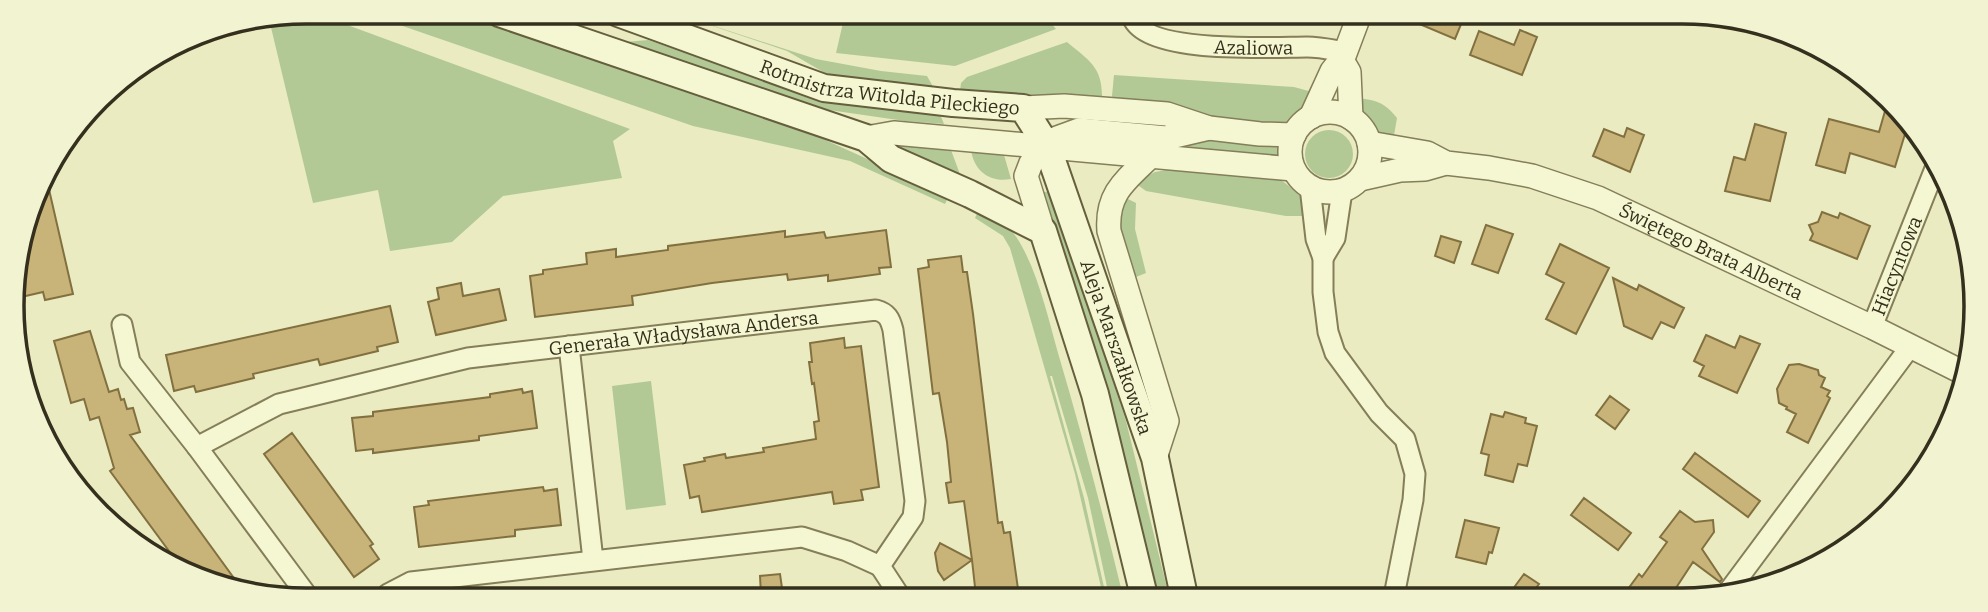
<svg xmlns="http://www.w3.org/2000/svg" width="1988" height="612" font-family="Bitter,serif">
<rect width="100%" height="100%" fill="#eaebc1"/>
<!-- grass -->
<path fill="#b2c996" d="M306,12H312L630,129L613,141L622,178L503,196L452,242L390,251L378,190L313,203L269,19Z
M362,12L464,13L821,138L949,196L945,204L850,161L693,126Z
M677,14L816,59L881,71L927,76L935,90L853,80L825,73L787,51Z
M845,14L1044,15L1056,29L955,66L836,53Z
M648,40L814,96L855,106L940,114L944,124L905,121L829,110L625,42Z
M1067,42C1088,60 1102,66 1102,96L1098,101L960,91L961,83L967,77Z
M1114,75L1294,87L1316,93C1310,105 1296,121 1281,124C1254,132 1199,112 1169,107C1151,105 1133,104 1115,102L1112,96Z
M1357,98C1375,100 1385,102 1397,118L1393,141C1374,131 1364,118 1357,98Z
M1305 154a24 24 0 1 1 48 0a24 24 0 1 1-48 0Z
M1214,137L1282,146L1280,159L1115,143Z
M887,144L951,150L961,177Z
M971,150L1004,155L1011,179C990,183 974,171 971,150Z
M1172,169L1277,177L1297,192L1304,203L1308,216H1286L1146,191L1135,183L1155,172Z
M1050,191L1126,421L1169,596H1158L1118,433L1095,351L1041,193Z
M1124,197L1136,203L1135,229L1146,273L1131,279C1121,253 1112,223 1124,197Z
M979,209C992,217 1008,224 1017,238C1037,269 1048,317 1058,353C1082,434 1103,514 1123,596H1109L1088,498L1052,376H1050L1084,498L1106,596H1103L1075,474L1010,248L1003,236L975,218Z
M651,381L666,505L626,510L612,386Z"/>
<!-- building -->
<path fill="#c8b478" stroke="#827040" stroke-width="2" d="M1403,17H1464L1455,39Z
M1520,30L1537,37L1522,75L1470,55L1479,31L1514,45Z
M1887,104L1908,124L1895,167L1850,153L1845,173L1816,165L1829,119L1879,132Z
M1755,124L1786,133L1770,201L1725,191L1734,157L1745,160Z
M1627,128L1644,135L1630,172L1593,156L1604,129L1624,137Z
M45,172L73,294L45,300L43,292L17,298L15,268Z
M1822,212L1838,218L1840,213L1870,226L1857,259L1810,240L1813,234L1809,225L1818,222Z
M1486,225L1513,234L1498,273L1472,264Z
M886,230L891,267L879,268L880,274L828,281V275L788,280L787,274L712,283L632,296L633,305L535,317L530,276L543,274V270L587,264L586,253L616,249V257L668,250V246L785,231V237L824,232L826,238Z
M1441,236L1461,242L1454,263L1435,256Z
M1560,244L1609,268L1576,334L1546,319L1564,283L1546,274Z
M961,256L963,272H967L973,314L998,523L1002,522L1004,533L1010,532L1019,596H976L972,560L944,580L938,571L935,553L940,543L972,560L964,501L949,503L946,483L951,482L947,442L939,393L933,394L918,269L929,267L928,260Z
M1613,278L1637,290L1639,285L1684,308L1674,328L1661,322L1652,339L1624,326Z
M461,283L463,296L499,289L506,320L436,335L428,302L439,299L437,288Z
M390,306L398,342L377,347L378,351L320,365L318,359L253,374L254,378L196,392L194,386L174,391L166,355Z
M90,331L109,392L118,389L121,400L124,399L127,409L133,408L140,432L130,435L244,592L180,566L110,471L114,468L99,417L90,420L84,399L71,403L54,341Z
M1706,335L1735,348L1740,336L1760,344L1737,393L1699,376L1704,366L1694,361Z
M844,338L845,348L861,346L879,487L861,490L863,500L834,504L832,492L702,512L699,496L690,498L684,465L705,461L704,458L725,454L726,458L764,452L763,448L816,439L814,422L819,421L814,383L812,384L809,362H812L810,343Z
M1799,364L1818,370L1819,375L1825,378L1821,387L1830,391L1827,396L1830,398L1808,443L1787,432L1796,414L1786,409L1787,407L1779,403L1777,389L1789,365Z
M522,389L523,393L532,391L537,428L479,436V440L373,453V449L356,451L352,418L373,416V412L490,397V394Z
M1610,396L1629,410L1615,429L1596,415Z
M1505,412L1526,418L1525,423L1537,426L1527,466L1518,464L1513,482L1485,475L1489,455L1481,453L1491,414L1503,417Z
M292,433L373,544L370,546L379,559L354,577L264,454Z
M1695,453L1760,501L1748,517L1683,469Z
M543,487L544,491L557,489L561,525L515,530V536L419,547L414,507L429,505L428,501Z
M1584,498L1631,533L1618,550L1571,515Z
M1680,511L1695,522L1713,520L1714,532L1702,549L1722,579L1720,582L1693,562L1670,597H1640L1628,589L1639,574L1642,577L1667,542L1660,537Z
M1465,520L1499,528L1492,553L1489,552L1486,564L1456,557Z
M780,574L783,595H761L760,576Z
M1524,574L1539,584L1529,597H1507Z"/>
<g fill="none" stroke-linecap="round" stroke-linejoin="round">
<defs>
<g id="minor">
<path id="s1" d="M1132,16C1142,55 1273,47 1307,47C1320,47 1333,50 1345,52"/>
<path d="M1310,187L1316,239L1323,258V292L1328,332L1335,353L1379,413L1405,439L1415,474L1413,500L1394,596"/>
<path d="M1323,258L1335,238L1342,191"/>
<path d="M122,325L130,362L197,447L306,594"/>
<path id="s2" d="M1872,327L1936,166"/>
<path d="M569,346L593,560"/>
<path id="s3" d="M197,447L279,404L468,358L876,310C887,313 890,318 893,330L915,501L913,517L880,566L899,595"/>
<path d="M388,594L411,582L802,537L847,551L880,566"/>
<path d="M1725,596L1910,347"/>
</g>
<g id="tertiary">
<path d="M1342,60L1349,72L1351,118"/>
<path d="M1023,108L1064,106L1167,114L1209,128L1260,134L1294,135"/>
<circle cx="1330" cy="152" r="40"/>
<path d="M1311,117L1332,71L1344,56L1359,16"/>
<path d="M866,138L894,133L1293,169"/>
<path id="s4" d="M1369,143L1427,153L1446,163L1489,168L1532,176L1598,198L1872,327L1966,374"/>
<path d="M1152,155C1126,180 1106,193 1109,231L1167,421L1155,458"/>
<path d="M1360,179L1400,170L1425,169L1446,163"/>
<path d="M1043,231L1026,176L1031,163L1038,153L1057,138L1079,130L1166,138L1209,128"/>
</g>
<g id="secondary">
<path d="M499,13L866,138L891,159L970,194L1043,231L1095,394L1144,596"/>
<path id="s5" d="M618,13L824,88L953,103L1023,108L1047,146L1155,458L1184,596"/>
</g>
</defs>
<!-- minor casing -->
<use href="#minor" stroke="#847e59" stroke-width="23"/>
<!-- tertiary casing -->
<use href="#tertiary" stroke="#847e59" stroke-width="26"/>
<!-- secondary casing -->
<use href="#secondary" stroke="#655f3d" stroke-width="30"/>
<!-- minor -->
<use href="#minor" stroke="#f5f7d3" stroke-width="19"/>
<!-- tertiary -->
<use href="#tertiary" stroke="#f5f7d3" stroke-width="23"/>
<!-- secondary -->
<use href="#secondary" stroke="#f5f7d3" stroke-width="26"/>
</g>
<g text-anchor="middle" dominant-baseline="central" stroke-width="7" stroke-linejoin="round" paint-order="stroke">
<!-- street labels -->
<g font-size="19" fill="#34301d" stroke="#f2f3d0">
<text stroke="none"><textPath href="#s1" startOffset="131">Azaliowa</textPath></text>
<text stroke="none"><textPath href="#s5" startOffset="284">Rotmistrza Witolda Pileckiego</textPath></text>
<text stroke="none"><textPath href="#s4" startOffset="362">Świętego Brata Alberta</textPath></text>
<text stroke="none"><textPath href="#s2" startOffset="66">Hiacyntowa</textPath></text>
<text stroke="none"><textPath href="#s3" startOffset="504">Generała Władysława Andersa</textPath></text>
<text stroke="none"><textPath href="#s5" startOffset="677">Aleja Marszałkowska</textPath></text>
</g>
</g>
<!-- crop -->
<path d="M0 0H1988V612H0ZM306 24H1682A282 282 0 0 1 1964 306V306A282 282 0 0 1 1682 588H306A282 282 0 0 1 24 306V306A282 282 0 0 1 306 24Z" fill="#f2f3d0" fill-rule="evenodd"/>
<path fill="none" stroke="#34301d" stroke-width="3.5" d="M306 24H1682A282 282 0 0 1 1964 306V306A282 282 0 0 1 1682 588H306A282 282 0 0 1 24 306V306A282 282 0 0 1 306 24Z"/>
</svg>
